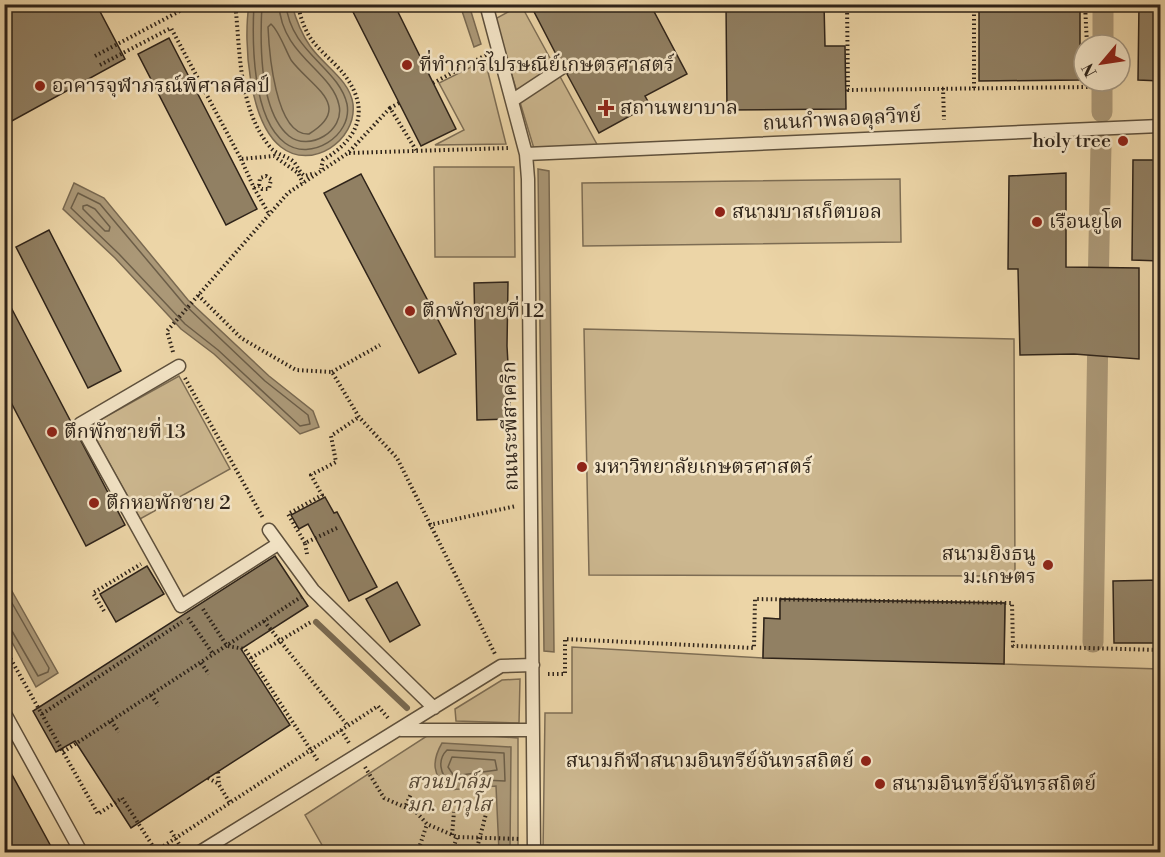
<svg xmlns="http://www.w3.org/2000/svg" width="1165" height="857" font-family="'Libre Bodoni','Noto Serif Thai',serif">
<rect width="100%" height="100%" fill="#ecd5a7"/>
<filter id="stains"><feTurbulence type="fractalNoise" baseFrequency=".00333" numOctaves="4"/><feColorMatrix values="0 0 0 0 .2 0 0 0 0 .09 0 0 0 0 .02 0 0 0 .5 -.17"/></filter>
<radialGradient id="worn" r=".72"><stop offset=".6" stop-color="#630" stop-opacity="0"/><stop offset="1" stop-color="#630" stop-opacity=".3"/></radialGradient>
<!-- green -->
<path fill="#ccb78f" stroke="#7d6d54" stroke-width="1.5" d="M521,5L599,148L535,152L495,19Z
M485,60L506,144L435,145L464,130L439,83Z
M434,167H514L515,257H435Z
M900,179L901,242L583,246L582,183Z
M584,329L1014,339L1015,576L589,575Z
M179,376L230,469L140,519L89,426Z
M780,599L1005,603L1004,664L1160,669V852H543L545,713H572V647L763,658L764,618L780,619Z
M520,679L519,723L456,721L455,709L502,680Z
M433,732L518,738V852H326L305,815Z"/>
<!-- water -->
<path fill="#ab9877" stroke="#796951" stroke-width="1.5" d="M249,5H292C296,20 301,33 310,46C323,65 350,80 353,104C357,141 311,171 281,147C249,122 243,42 249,5Z
M460,5H469L481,44L474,47Z
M538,169L549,171L554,652L544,651Z
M74,183L104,198L188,300L269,376L313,411L319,427L300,434L214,354L181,329L115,258L63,209Z
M4,577L58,673L36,687L5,629Z
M442,743L511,747L510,852H499L496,786L448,790C433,775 431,762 442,743Z"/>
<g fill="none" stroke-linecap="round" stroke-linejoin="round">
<!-- shore -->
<path stroke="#6c5e48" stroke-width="1.5" d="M254,4C252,42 252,118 285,143C310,162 353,136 347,104C339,68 290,52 286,4
M262,4C260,40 259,111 289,136C309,152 345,131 339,105C332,71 281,55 279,4
M271,24C279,31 285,49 291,60C310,86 355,106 309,134C275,136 269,50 268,27Z
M78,193L100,204L184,304L265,381L308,415L310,424L300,426L218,350L185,324L119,254L71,208Z
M87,205L95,209L110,227L109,231H105L83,209V206Z
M4,589L49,668L48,672L38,676L12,631L4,628
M447,750L504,753L505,781L483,780L450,783C440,774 437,760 447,750Z
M452,757L495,760L497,770L454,776L448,767Z"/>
<!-- stream -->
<path stroke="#796951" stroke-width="6" d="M316,622L407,708"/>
<!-- canal -->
<path stroke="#ab9877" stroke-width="21" d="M1103,45V4
M1102,112V81
M1098,294L1101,145
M1093,642L1098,328"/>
</g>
<!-- building -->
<path fill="#918063" stroke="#2e2319" stroke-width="1.5" d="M4,4H96L125,59L10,122L4,113Z
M349,4H394L456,129L421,146Z
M530,4H650L687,74L645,96L650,105L599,133L567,74L571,70L570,63L566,59L559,60Z
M726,4H824L825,46H845L846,109L727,110Z
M979,4H1080V80L979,81Z
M1139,4H1161V81L1138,80Z
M169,38L257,209L226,225L138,54Z
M1133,160H1161V261L1132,260Z
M1066,173V267L1139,268V359L1074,354L1020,355L1018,269H1008L1009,176Z
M361,174L456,354L419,373L324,193Z
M49,230L121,371L88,388L16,247Z
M508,282L507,346L511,419L477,420L474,283Z
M4,294L125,525L86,546L4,389Z
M325,497L334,513L337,512L377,587L349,601L308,524L299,529L291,515Z
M275,556L308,606L241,649L290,725L131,828L75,741L56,752L33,711Z
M147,566L164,594L116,622L100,594Z
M1161,580V643H1114L1113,581Z
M397,582L420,625L390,642L366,599Z
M780,599L1005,603L1004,664L763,658L764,618L780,619Z
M4,760L54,852H4Z"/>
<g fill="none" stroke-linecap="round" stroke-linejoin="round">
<defs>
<path id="service" d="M486,4L526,154L528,179L534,852
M513,100L563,67
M526,154L1160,126
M179,366L80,424L181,606L278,544
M269,530L313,590L434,708
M4,712L81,852
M401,730H532
M200,852L501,666L533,665"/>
</defs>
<!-- service casing -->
<use href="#service" stroke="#5e503c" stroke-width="15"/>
<!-- path -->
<path stroke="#2e2319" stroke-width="4" stroke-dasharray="1.5 3" stroke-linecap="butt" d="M240,4L236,12C240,56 240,111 270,147C276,155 288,156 294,162C298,167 299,172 305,176L315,173
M298,4C300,17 304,28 311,39C321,53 336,63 346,77C371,112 357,140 323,160L321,169
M847,4L848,90L1088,87V81
M1085,4L1087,45
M95,56L193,4
M100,65L171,28L241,159L274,156L298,173L303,183
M433,83L486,55
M943,88L944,120
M974,88V4
M399,103L390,108L416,150
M349,153L509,148
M241,159L254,188L269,214
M254,188L259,186L262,189H269L271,179L266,176L260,178L259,186
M198,295L241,338L296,370L332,372L359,417L397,458L495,654
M173,352L167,331L288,193L348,153L390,108
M332,372L380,345
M185,378L263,518
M429,525L516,506
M305,543L288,514L322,495L311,475L336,462L331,436L359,417
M307,554L305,543L339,527
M203,609L227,646L245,649L318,761
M104,611L93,593L141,564
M188,618L213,654
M264,621L348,726
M4,647L98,814L122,798L156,851L378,706L388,718
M251,658L311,622
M201,663L209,674
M548,674H565V639L754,648L755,599L1012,603L1013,646L1160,650
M151,695L159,706
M42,714L182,622
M111,721L119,732
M341,730L349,743
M63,752L301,597
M365,767L384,798L416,812L427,824L457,837L521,839
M218,772L219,785L230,803
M208,778L219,784
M406,805L411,794
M171,831L184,852
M452,835L454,812
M420,845L427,824
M452,852L457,837
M476,852L487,810"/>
<!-- service -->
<use href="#service" stroke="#f3e4c6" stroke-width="12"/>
</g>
<!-- markers -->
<g fill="#8f2418" stroke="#f3e4c6" stroke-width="2">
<circle cx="407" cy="65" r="6"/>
<circle cx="40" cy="86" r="6"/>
<path d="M603 99h6v6h6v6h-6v6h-6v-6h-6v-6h6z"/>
<circle cx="1123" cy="141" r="6"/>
<circle cx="720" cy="212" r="6"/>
<circle cx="1037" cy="222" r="6"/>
<circle cx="410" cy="311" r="6"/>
<circle cx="52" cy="432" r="6"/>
<circle cx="582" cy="467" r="6"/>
<circle cx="94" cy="503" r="6"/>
<circle cx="1048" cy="565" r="6"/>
<circle cx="866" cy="761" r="6"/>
<circle cx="880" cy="784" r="6"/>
</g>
<g text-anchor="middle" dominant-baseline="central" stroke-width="5" stroke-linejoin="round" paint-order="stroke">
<!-- poi labels -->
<g font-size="20" fill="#2e2319" stroke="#f3e4c6" text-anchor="start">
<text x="419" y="65">ที่ทำการไปรษณีย์เกษตรศาสตร์</text>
<text x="52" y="86">อาคารจุฬาภรณ์พิศาลศิลป์</text>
<text x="620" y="108">สถานพยาบาล</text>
<text x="1111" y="141" text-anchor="end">holy tree</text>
<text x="732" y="212">สนามบาสเก็ตบอล</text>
<text x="1049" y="222">เรือนยูโด</text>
<text x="422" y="311">ตึกพักชายที่ 12</text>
<text x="64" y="432">ตึกพักชายที่ 13</text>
<text x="594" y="467">มหาวิทยาลัยเกษตรศาสตร์</text>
<text x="106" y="503">ตึกหอพักชาย 2</text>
<text x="1036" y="554" text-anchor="end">สนามยิงธนู<tspan x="1036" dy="23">ม.เกษตร</tspan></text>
<text x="854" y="761" text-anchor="end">สนามกีฬาสนามอินทรีย์จันทรสถิตย์</text>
<text x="892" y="784">สนามอินทรีย์จันทรสถิตย์</text>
</g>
<!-- street labels -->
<g font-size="20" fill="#2e2319" stroke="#f3e4c6">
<text transform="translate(842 120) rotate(-3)">ถนนกำพลอดุลวิทย์</text>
<text transform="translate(511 426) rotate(-91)">ถนนระพีสาคริก</text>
</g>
<!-- park labels -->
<g font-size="20" font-style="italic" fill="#564836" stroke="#f3e4c6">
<text x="449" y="782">สวนปาล์ม<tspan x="449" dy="23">มก. อาวุโส</tspan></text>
</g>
</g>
<!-- margin -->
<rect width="1165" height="857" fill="none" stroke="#ecd5a7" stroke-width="24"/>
<rect x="6" y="6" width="1153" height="845" fill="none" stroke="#2e2319" stroke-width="3"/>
<rect x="12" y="12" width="1141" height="833" fill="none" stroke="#2e2319" stroke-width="1.5"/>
<!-- north arrow -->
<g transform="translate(1102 63) rotate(241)"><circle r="28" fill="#f3e4c6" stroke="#a49781" stroke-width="1.5"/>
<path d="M0-4.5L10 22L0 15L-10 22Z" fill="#8f2418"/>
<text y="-9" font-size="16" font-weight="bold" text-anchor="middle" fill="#2e2319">N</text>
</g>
<rect width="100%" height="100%" filter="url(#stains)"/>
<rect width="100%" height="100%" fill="url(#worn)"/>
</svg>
